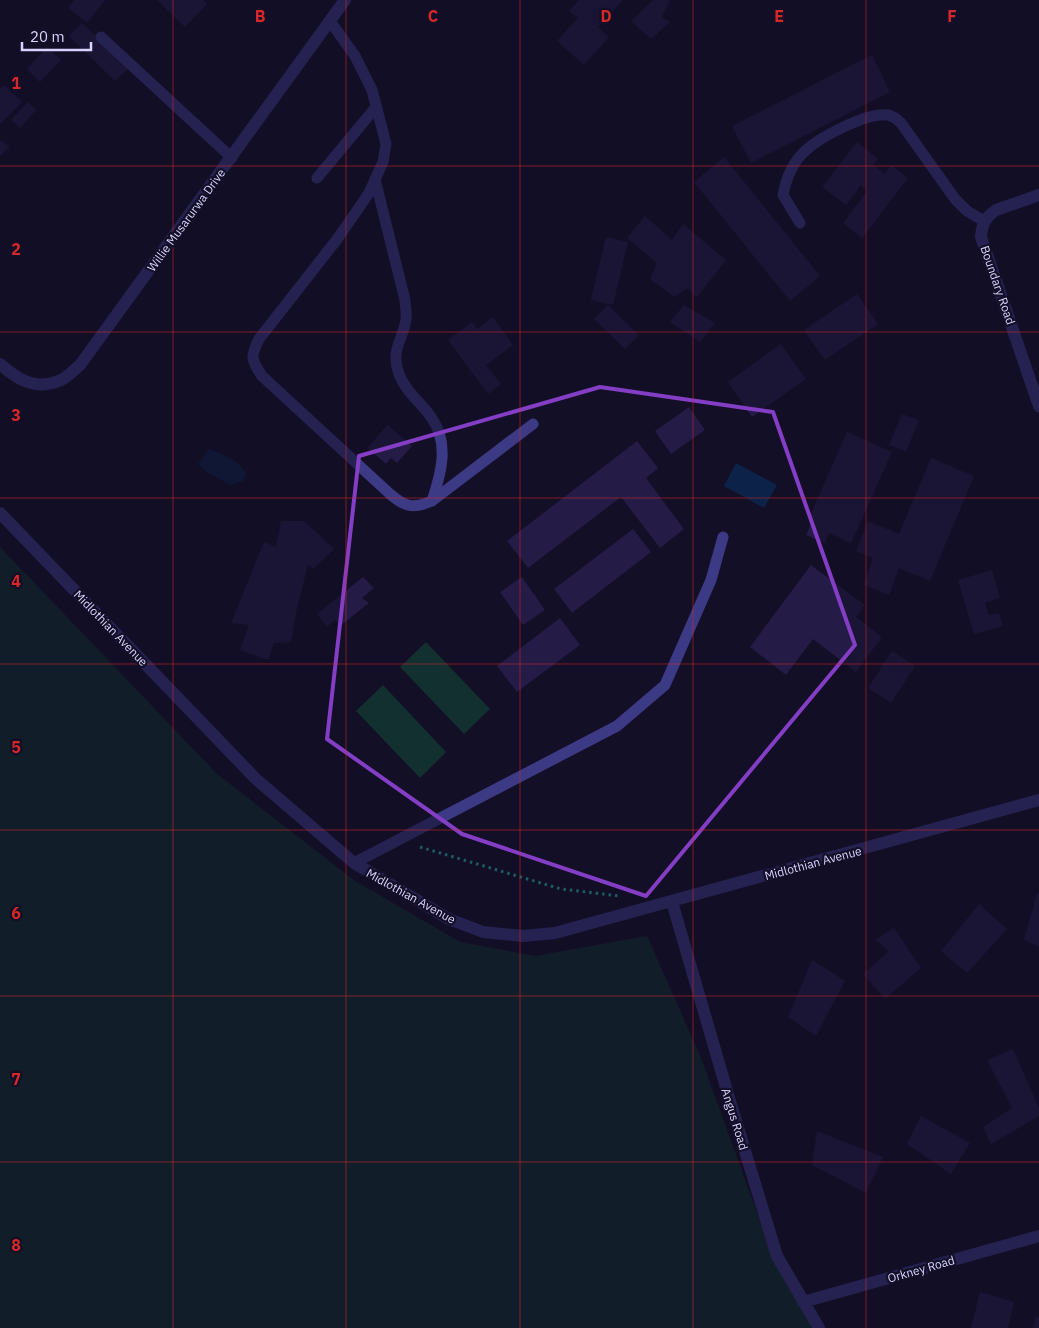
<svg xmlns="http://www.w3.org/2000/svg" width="1039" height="1328" font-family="'IBM Plex Sans',sans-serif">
<rect width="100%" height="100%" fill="#130f26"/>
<!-- green -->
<path fill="#12302f" d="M0,547L217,774L355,881L460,942L535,956L647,936L701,1058L773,1257L813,1328H0Z
M426,642L490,709L464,734L400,667Z
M383,685L446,752L420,778L356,711Z"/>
<!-- water -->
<path fill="#0c2248" d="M209,449C224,455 237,459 246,473L243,481L231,485L208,473L198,464Z
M736,463L777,485L764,508L724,486Z"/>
<!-- building -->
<path fill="#241b47" d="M74,0H105L87,23L68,8Z
M157,0H203L207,4L185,27Z
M579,0H623L598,27L609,37L584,65L557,41L578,18L569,11Z
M653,0H670L662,17L670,22L651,39L631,21Z
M82,23L128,69L115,81L69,36Z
M47,47L61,60L40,82L27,69Z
M872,55L890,92L751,163L732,126Z
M4,85L22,102L0,124V88Z
M28,102L36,110L20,128L11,120Z
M0,140L10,146L0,156Z
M857,142L878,159L873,165L885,174L891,165L908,178L862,238L843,223L867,191L861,185L846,205L822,187Z
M724,157L820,276L790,301L694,182Z
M645,216L672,240L683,224L726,260L696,298L688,288L674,297L650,279L657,263L627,238Z
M606,237L628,242L613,305L591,300Z
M857,294L878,324L825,360L804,330Z
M608,305L639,335L625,349L594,319Z
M684,305L715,323L700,342L670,322Z
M493,317L513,345L486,365L501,384L488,394L448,340L472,322L477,329Z
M781,344L806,379L752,417L728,382Z
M689,407L705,430L671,454L655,431Z
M902,414L919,420L906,452L889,445Z
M388,425L412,446L397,463L391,458L386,464L367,448Z
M847,432L892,452L851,543L829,533L825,543L806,535L813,520L809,518Z
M637,441L658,468L646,478L684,529L660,548L621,497L528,568L507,541Z
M931,458L974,476L930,581L899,568L889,595L864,585L873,558L856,551L868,521L899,534Z
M281,521H304L334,549L313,569L308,565L297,608L291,642L274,643L268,660L240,650L249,625L231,623L264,542L276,547Z
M633,529L651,552L572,613L554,589Z
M811,565L865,605L856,617L882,637L856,672L813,639L786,675L750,647Z
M992,570L1000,598L985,603L989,615L999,613L1003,626L974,634L958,580Z
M363,577L374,588L362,598L369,603L340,626L335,620L327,627L317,614Z
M522,577L545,610L523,625L500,592Z
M560,618L580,645L517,692L497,666Z
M892,651L915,666L891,703L868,688Z
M1037,893H1039V947L1024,940Z
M979,904L1007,929L967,973L941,951Z
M894,928L921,968L885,999L863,974L889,951L875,940Z
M812,960L845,981L816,1036L788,1017Z
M1013,1049L1039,1108V1116L991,1144L983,1127L1012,1108L987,1060Z
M921,1116L970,1143L951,1174L907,1144Z
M817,1131L883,1157L866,1193L812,1165Z
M980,1292L1014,1302L1008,1328H971Z
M1036,1316L1039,1317V1328H1033Z"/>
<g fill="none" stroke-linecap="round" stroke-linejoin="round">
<!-- path -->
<path stroke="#2fb8b0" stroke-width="3" stroke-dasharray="2.5 4" stroke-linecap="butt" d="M420,847L561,889L620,896"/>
<!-- service -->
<path stroke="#3d3a85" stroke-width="11" d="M330,21L355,56L372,90L386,144L383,162L369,193L338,238L259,339C250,357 251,359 262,376L390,494C405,507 413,509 432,501L533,424
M101,37L232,158
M317,178L376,107
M375,179L405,300C405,306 407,313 406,319C404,338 391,348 398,371C404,391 420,401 431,417C450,443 441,474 432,501
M800,223L783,195C786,179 792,163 805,151C820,137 867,112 888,115C893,116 897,119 901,123L955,199L967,211L984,221
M354,863L617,726L665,685L711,580L723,537"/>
<!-- minor -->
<path stroke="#3d3a85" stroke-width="12" d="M1039,195L996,210C985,218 982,224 981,237L1039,406
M0,364C18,380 36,391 61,380C68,377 74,370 80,365L345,0
M0,513L256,779L354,863L449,919L483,932L523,936L555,933L1039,800
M672,902L732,1108L777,1256L819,1328
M803,1302L1039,1236"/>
</g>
<!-- marked area -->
<path d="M0 0H1039V1328H0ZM600,387L773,412L855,645L646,896L462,834L327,739L359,456Z" fill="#130f26" fill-opacity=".55" fill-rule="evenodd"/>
<path fill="none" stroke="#843dc5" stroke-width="4" stroke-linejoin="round" d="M600,387L773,412L855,645L646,896L462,834L327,739L359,456Z"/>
<!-- grid -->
<path fill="none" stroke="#d62828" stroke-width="1" stroke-opacity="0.55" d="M173,0V1328M346,0V1328M520,0V1328M693,0V1328M866,0V1328M0,166H1039M0,332H1039M0,498H1039M0,664H1039M0,830H1039M0,996H1039M0,1162H1039"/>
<g text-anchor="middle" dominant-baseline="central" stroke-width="4.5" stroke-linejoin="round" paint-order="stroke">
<!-- street labels -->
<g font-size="12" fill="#d9d4ff" stroke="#130f26">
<text transform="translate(186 220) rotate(-54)">Willie Musarurwa Drive</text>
<text transform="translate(998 285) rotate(71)">Boundary Road</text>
<text transform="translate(111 628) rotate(46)">Midlothian Avenue</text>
<text transform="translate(813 863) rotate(-15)">Midlothian Avenue</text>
<text transform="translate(411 896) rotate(29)">Midlothian Avenue</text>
<text transform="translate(735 1119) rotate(73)">Angus Road</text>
<text transform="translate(921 1269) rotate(-16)">Orkney Road</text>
</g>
</g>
<g font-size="16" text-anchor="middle" font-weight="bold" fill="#d62828" stroke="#130f26" stroke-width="4.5" stroke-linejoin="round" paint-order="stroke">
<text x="260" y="22">B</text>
<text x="433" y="22">C</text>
<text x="606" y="22">D</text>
<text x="779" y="22">E</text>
<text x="952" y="22">F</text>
<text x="16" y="89">1</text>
<text x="16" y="255">2</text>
<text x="16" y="421">3</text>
<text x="16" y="587">4</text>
<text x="16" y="753">5</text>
<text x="16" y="919">6</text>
<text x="16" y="1085">7</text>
<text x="16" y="1251">8</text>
</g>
<!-- scale -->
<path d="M22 42v8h69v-8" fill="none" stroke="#d9d4ff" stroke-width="2.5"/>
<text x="30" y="42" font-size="15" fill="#d9d4ff" stroke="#130f26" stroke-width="4" paint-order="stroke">20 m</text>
</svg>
